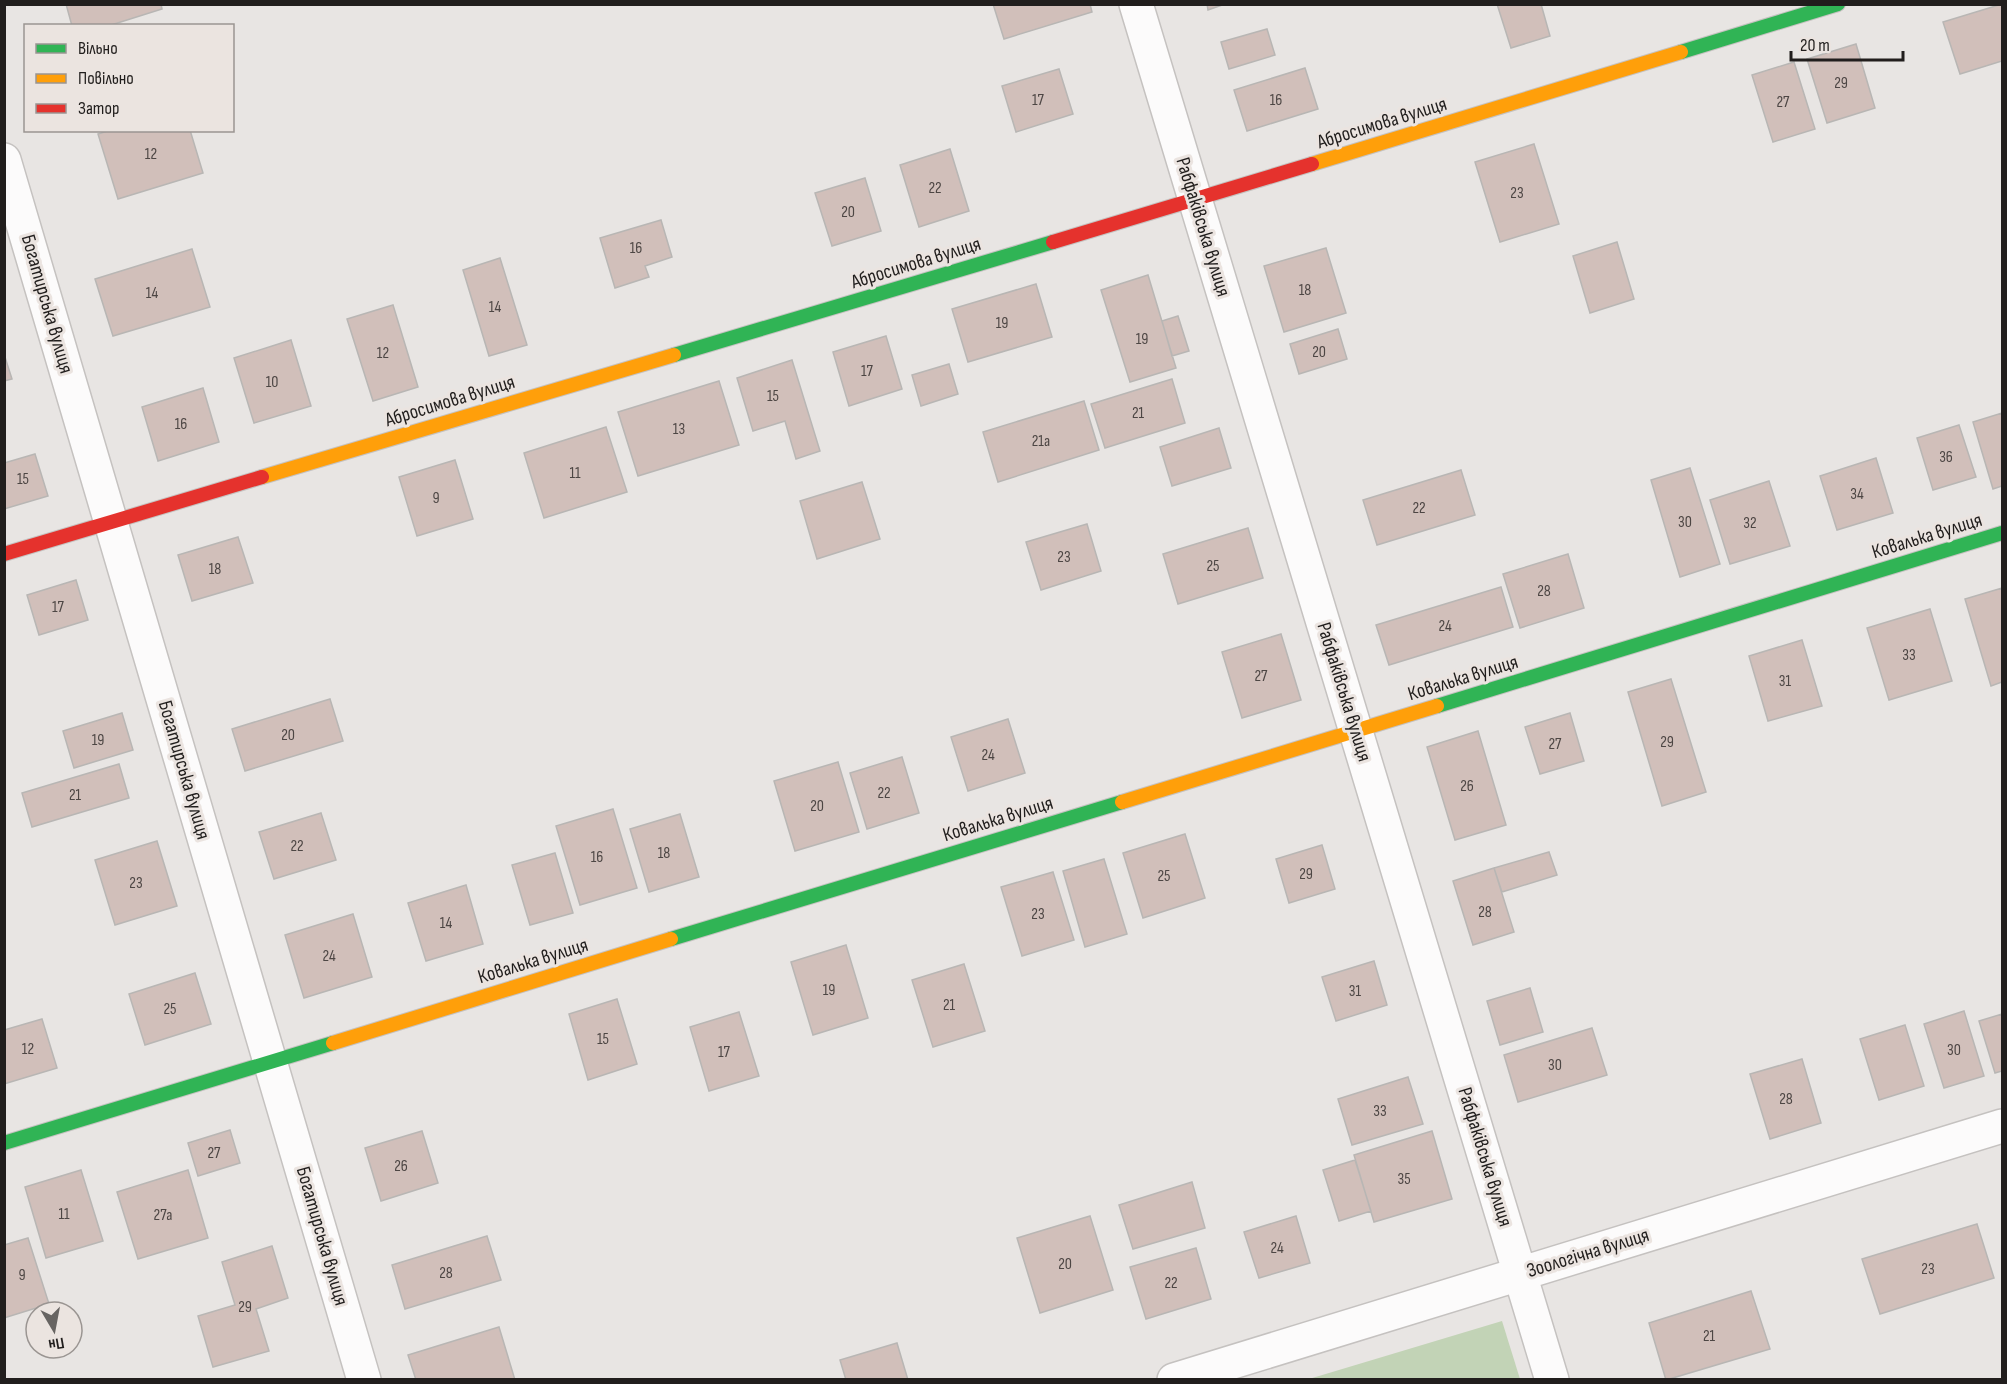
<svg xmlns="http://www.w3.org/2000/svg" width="2007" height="1384" font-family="'Sofia Sans Condensed',sans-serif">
<rect width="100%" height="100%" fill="#e8e5e3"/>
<!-- green -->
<path fill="#c2d3b6" d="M1502,1321L1520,1379H1309Z"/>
<!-- building -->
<path fill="#d1bfba" stroke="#b8b6b4" stroke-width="1.5" d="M66,4H161L162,9L108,26H72Z
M993,4H1090L1092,12L1004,39Z
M1207,4H1225L1208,10Z
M1497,4H1541L1550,36L1511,48Z
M2002,4V61L1960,74L1943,22Z
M1267,29L1275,55L1229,69L1221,42Z
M1856,44L1875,108L1827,123L1807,59Z
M1794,62L1815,129L1773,142L1752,75Z
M1305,68L1318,109L1247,131L1234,90Z
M1059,69L1073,114L1016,132L1002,86Z
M111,130H190L203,173L118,199L98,134Z
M1534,144L1559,224L1500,242L1475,162Z
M950,149L969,211L919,227L900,165Z
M865,178L881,231L832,246L815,193Z
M661,220L672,257L645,266L649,277L615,288L600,238Z
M1617,242L1634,299L1590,313L1573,256Z
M1326,248L1346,313L1284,332L1264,266Z
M192,249L210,307L113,336L95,279Z
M500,258L527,345L489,356L463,270Z
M1148,275L1176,368L1130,382L1101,290Z
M1036,284L1052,337L968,362L952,309Z
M393,305L418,387L373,401L347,319Z
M1178,316L1189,351L1172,356L1162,321Z
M1338,329L1347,359L1299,374L1290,344Z
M886,336L902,389L849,406L833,352Z
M291,340L311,406L254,423L234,358Z
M4,354L12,379L4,381Z
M792,360L820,451L796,459L785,421L753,431L737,378Z
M949,364L958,394L921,406L912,375Z
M1172,379L1185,423L1105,448L1091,404Z
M719,381L739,445L638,476L618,412Z
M203,388L219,442L158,461L142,407Z
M1084,401L1099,450L998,482L983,432Z
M2002,413V486L1993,489L1973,422Z
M1959,425L1976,477L1933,490L1917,438Z
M606,427L627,492L544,518L524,453Z
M1219,428L1231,468L1172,486L1160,447Z
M35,454L48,496L4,509V463Z
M1876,458L1893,513L1837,530L1820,476Z
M455,460L473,519L417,536L399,477Z
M1690,468L1720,564L1680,577L1651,480Z
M1461,470L1475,515L1377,545L1363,500Z
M1769,481L1790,546L1730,564L1710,500Z
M862,482L880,539L817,559L800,501Z
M1087,524L1101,571L1041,590L1026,542Z
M1248,528L1263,578L1178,604L1163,554Z
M238,537L253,583L192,601L178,555Z
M1568,554L1584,608L1520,628L1503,574Z
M76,580L88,620L39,635L27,595Z
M1501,587L1513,627L1389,665L1376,625Z
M2002,588V682L1991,686L1965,599Z
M1930,609L1952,681L1889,700L1867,628Z
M1281,634L1301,700L1242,718L1222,652Z
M1802,640L1822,706L1768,721L1749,656Z
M1671,679L1706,792L1662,806L1628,692Z
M330,699L343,741L245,771L232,729Z
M122,713L133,750L74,768L63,731Z
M1570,713L1584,761L1540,774L1525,727Z
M1008,719L1025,773L968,791L951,737Z
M1478,731L1506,825L1455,840L1427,747Z
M902,757L919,813L867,829L850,773Z
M838,762L859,832L795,851L774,781Z
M119,764L129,798L32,827L22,793Z
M613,809L637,888L580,905L556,826Z
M321,813L336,860L274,879L259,832Z
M680,814L699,877L649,892L630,829Z
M1185,834L1205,898L1143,918L1123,853Z
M157,841L177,906L115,925L95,860Z
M1322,845L1335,889L1289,903L1276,859Z
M1549,852L1557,875L1502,892L1494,868Z
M555,853L573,913L530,925L512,865Z
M1104,859L1127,934L1085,947L1063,871Z
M1494,868L1514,932L1473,945L1453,881Z
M1053,872L1074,940L1022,956L1001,887Z
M466,885L483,944L426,961L408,903Z
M353,914L372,977L304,998L285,935Z
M846,945L868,1018L813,1035L791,962Z
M1374,961L1387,1005L1336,1021L1322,977Z
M964,964L985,1031L933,1047L912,980Z
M195,973L211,1024L145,1045L129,994Z
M1530,988L1543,1032L1500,1045L1487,1001Z
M617,999L637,1064L588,1080L569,1014Z
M1964,1011L1984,1076L1944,1088L1924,1024Z
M739,1012L759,1076L709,1091L690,1027Z
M2002,1014V1071L1995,1073L1979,1021Z
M42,1019L57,1068L4,1084V1030Z
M1905,1025L1924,1086L1879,1100L1860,1039Z
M1592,1028L1607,1075L1518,1102L1504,1055Z
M1802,1059L1821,1123L1770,1139L1750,1074Z
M1408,1077L1423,1124L1352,1145L1338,1099Z
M230,1130L240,1163L198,1176L188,1143Z
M422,1131L438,1183L381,1201L365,1148Z
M1432,1131L1452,1199L1374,1222L1354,1155Z
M1355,1160L1371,1211L1339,1221L1323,1170Z
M81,1170L103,1241L46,1258L25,1187Z
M188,1170L208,1238L138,1259L117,1192Z
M1192,1182L1205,1228L1133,1249L1119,1205Z
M1090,1216L1113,1290L1040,1313L1017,1238Z
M1296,1216L1310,1263L1259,1278L1244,1232Z
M1977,1224L1994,1278L1880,1314L1862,1259Z
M487,1236L501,1280L405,1309L392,1265Z
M28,1238L49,1304L4,1318V1245Z
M272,1246L288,1298L256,1309L269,1351L213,1367L198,1316L235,1305L222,1262Z
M1196,1248L1211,1299L1146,1319L1130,1267Z
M1751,1291L1770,1349L1666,1380L1649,1323Z
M499,1327L515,1380H416L408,1355Z
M897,1343L908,1380H846L840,1360Z"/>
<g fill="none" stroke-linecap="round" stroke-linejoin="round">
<defs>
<path id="street" d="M1136,4L1552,1380
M4,160L364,1380
M1174,1380L2002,1126"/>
<path id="fast" d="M1681,52L1838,4
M674,355L1053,242
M1437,706L2002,533
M671,939L1122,802
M4,1143L333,1043"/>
<path id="slow" d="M1312,164L1681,52
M262,477L674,355
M1122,802L1437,706
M333,1043L671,939"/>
<path id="jam" d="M1053,242L1312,164
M4,554L262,477"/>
</defs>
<!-- street casing -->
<use href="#street" stroke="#c5c2c0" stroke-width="36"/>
<!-- fast casing -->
<use href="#fast" stroke="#c5c2c0" stroke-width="16"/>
<!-- slow casing -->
<use href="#slow" stroke="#c5c2c0" stroke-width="16"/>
<!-- jam casing -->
<use href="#jam" stroke="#c5c2c0" stroke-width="16"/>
<!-- street -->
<use href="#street" stroke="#fcfbfb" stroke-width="33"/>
<!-- fast -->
<use href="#fast" stroke="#30b455" stroke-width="14"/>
<!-- slow -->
<use href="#slow" stroke="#ff9f0a" stroke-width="14"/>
<!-- jam -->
<use href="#jam" stroke="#e5322d" stroke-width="14"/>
</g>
<g text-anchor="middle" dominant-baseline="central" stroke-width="6" stroke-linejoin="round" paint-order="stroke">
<!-- number labels -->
<g font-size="16" fill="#4d4644">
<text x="1841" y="83">29</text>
<text x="1038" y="100">17</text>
<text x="1276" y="100">16</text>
<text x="1783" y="102">27</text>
<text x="151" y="154">12</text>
<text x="935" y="188">22</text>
<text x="1517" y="193">23</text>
<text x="848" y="212">20</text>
<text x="636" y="248">16</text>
<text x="1305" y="290">18</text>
<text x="152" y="293">14</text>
<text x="495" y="307">14</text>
<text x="1002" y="323">19</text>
<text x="1142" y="339">19</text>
<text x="1319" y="352">20</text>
<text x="383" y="353">12</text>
<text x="867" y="371">17</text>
<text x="272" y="382">10</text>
<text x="773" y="396">15</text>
<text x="1138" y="413">21</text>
<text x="181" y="424">16</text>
<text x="679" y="429">13</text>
<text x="1041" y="441">21а</text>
<text x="1946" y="457">36</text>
<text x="575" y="473">11</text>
<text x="23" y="479">15</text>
<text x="1857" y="494">34</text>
<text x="436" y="498">9</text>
<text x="1419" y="508">22</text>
<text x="1685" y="522">30</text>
<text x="1750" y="523">32</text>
<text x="1064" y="557">23</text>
<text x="1213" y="566">25</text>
<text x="215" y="569">18</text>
<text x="1544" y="591">28</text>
<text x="58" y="607">17</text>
<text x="1445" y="626">24</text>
<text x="1909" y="655">33</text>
<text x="1261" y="676">27</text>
<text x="1785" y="681">31</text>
<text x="288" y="735">20</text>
<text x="98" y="740">19</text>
<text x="1667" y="742">29</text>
<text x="1555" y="744">27</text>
<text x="988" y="755">24</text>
<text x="1467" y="786">26</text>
<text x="884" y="793">22</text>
<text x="75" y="795">21</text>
<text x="817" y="806">20</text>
<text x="297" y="846">22</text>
<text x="664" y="853">18</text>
<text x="597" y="857">16</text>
<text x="1306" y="874">29</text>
<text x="1164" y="876">25</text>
<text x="136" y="883">23</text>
<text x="1485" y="912">28</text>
<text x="1038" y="914">23</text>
<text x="446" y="923">14</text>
<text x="329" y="956">24</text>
<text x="829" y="990">19</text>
<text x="1355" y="991">31</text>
<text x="949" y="1005">21</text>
<text x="170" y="1009">25</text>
<text x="603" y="1039">15</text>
<text x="28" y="1049">12</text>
<text x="1954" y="1050">30</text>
<text x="724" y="1052">17</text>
<text x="1555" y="1065">30</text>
<text x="1786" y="1099">28</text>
<text x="1380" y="1111">33</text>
<text x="214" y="1153">27</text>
<text x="401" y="1166">26</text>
<text x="1404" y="1179">35</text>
<text x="64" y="1214">11</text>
<text x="163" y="1215">27а</text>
<text x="1277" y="1248">24</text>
<text x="1065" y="1264">20</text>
<text x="1928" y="1269">23</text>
<text x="446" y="1273">28</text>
<text x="22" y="1275">9</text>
<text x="1171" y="1283">22</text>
<text x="245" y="1307">29</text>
<text x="1709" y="1336">21</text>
</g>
<!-- street labels -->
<g font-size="20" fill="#211e1d" stroke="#ebe4e0">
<text transform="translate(1382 123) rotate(-17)">Абросимова вулиця</text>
<text transform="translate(1203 227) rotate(73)">Рабфаківська вулиця</text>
<text transform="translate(916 263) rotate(-17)">Абросимова вулиця</text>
<text transform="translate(47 304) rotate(74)">Богатирська вулиця</text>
<text transform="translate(450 401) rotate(-17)">Абросимова вулиця</text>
<text transform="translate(1927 536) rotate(-17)">Ковалька вулиця</text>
<text transform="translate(1463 678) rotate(-17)">Ковалька вулиця</text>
<text transform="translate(1344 692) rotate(73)">Рабфаківська вулиця</text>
<text transform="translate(184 770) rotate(74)">Богатирська вулиця</text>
<text transform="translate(998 819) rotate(-17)">Ковалька вулиця</text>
<text transform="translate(533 961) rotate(-17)">Ковалька вулиця</text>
<text transform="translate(1485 1157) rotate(73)">Рабфаківська вулиця</text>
<text transform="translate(322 1236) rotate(74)">Богатирська вулиця</text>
<text transform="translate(1588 1253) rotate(-17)">Зоологічна вулиця</text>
</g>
</g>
<!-- border -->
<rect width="2007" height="1384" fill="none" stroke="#211e1d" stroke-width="12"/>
<!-- legend -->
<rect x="24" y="24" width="210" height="108" fill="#ebe4e0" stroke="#9a9592" stroke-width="1.5"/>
<rect x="36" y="44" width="30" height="9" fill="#30b455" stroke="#9a9592" stroke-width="1.5"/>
<text x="78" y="54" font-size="18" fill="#211e1d">Вільно</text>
<rect x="36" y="74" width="30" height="9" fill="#ff9f0a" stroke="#9a9592" stroke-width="1.5"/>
<text x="78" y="84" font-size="18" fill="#211e1d">Повільно</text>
<rect x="36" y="104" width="30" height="9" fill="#e5322d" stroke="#9a9592" stroke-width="1.5"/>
<text x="78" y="114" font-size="18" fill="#211e1d">Затор</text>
<!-- north arrow -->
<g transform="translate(54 1330) rotate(170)"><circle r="28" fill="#ebe4e0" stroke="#9a9592" stroke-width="1.5"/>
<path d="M0-4.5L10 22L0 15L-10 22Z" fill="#676462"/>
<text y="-9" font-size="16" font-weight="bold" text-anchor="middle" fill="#211e1d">Пн</text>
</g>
<!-- scale -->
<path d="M1791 51v9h112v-9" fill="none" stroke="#211e1d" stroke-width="3"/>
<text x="1800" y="51" font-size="18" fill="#211e1d" stroke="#ebe4e0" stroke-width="4.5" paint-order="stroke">20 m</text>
</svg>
